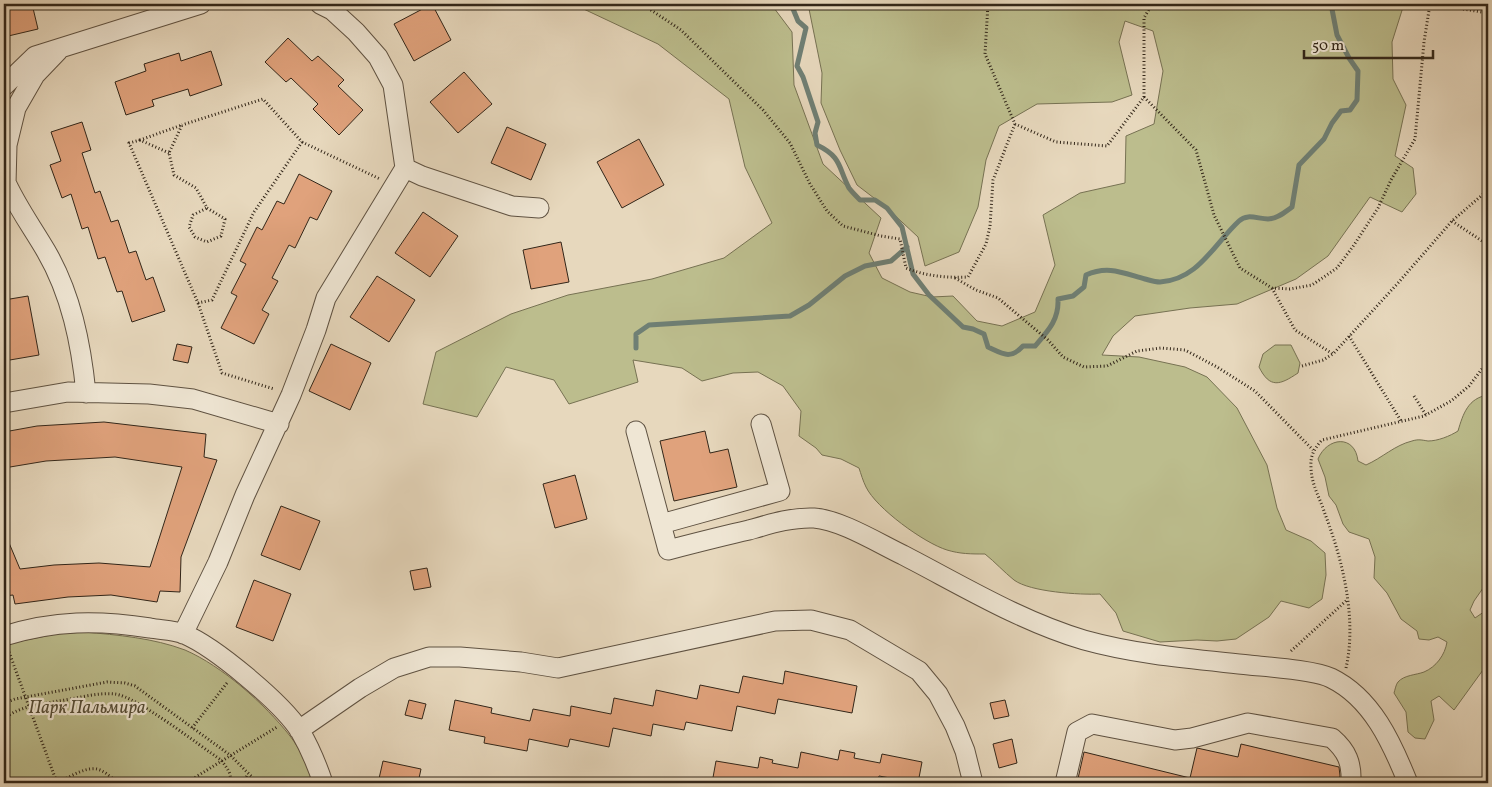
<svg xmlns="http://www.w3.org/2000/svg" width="1492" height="787" font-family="Vollkorn,serif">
<rect width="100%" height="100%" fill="#e7d8bd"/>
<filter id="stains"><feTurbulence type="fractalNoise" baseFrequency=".004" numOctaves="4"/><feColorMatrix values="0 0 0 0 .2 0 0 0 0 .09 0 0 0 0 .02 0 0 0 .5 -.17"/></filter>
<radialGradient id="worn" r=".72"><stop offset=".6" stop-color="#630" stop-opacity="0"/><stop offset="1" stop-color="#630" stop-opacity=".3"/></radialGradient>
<!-- green -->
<path fill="#bcbd8d" stroke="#777253" d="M573,4H771L792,32L794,85L823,164L881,218L869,253L882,278L910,292L932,297L953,296L977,321L1002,326L1035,312L1055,265L1043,215L1080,193L1125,183L1126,136L1154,124L1163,71L1153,31L1125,21L1119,42L1132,95L1112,102L1037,104L999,126L986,160L978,207L959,252L925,266L918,237L887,208L857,185L840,150L821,103L822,73L808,4H1404L1392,42L1393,79L1406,105L1395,156L1413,168L1416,194L1402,212L1370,197L1328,256L1296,279L1237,304L1190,308L1135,316L1113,336L1102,355L1139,357L1185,367L1207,377L1237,408L1267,465L1277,508L1286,530L1311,541L1325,553L1326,575L1322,599L1309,608L1281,601L1269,617L1236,639L1217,641L1197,640L1160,642L1123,631L1116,613L1100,594C1080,595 1030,592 1014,580C1004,572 995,562 985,554C971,554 960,554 947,550C924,543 876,508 866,487C863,481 861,474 859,468L841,459L822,455L816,448L799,436L801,411L783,386L758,372L733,373L702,381L682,368L633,360L638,382L569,404L554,380L506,367L477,417L423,404L436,352L511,314L568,295L652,279L724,258L772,223L745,167L729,99L658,44Z
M1275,345H1291L1300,363L1298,373C1280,385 1270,389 1259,367L1263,354Z
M1488,395V581L1474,601L1470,610L1475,618L1488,609V663L1454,710L1439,696L1431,701L1434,720L1425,739L1415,738L1408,732L1406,712L1394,693C1395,690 1396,684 1398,682C1404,675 1416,675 1424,672C1436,667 1445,655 1447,642L1438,637L1429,640L1419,639L1417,631L1401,619L1387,593L1374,578L1375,557L1369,539L1349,532L1343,524L1336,505L1329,496L1325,477L1318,459C1327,437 1355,434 1358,461L1366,465C1382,458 1395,445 1412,441C1418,439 1422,440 1428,441C1438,441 1450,436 1458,431C1463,414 1468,398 1488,395Z
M84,632C118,635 153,638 185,650C222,666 265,704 290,736C301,750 308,767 314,783H4V646L11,643L56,634Z"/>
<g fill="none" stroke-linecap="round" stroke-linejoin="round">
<!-- stream -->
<path stroke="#6f7f74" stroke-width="5" d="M791,4L798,21L806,28L797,66L803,77L818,122L815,133L817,145C842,157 838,167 849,188C852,192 856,196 860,200H875L887,208L902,227L913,274L929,295L963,327L973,329L984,334L988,347C1003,354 1010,360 1023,346H1035C1048,331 1059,320 1058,299L1073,296L1084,287L1086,275C1108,265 1123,273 1145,279C1149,280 1155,282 1160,282C1198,280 1214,244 1239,221C1247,213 1258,219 1268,219C1277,219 1285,212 1292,207L1299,165L1324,139L1332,123L1341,111L1350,110L1357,100L1358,71L1349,58L1337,35L1331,4
M636,348V334L649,325L790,316L809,305L845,276L865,266L891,261L907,247"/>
</g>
<!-- building -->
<path fill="#e0a27c" stroke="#322619" d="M4,4H32L38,29L4,37Z
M432,4L451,40L414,61L394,24Z
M288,38L312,61L318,56L344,80L338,86L363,110L339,135L313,109L318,104L291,78L286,82L265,62Z
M211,51L222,85L190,96L188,89L152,100L154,106L126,115L115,82L146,71L144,64L179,53L181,61Z
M464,72L492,104L458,133L430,102Z
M82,122L91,150L82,153L95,193L100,191L111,222L118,220L129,253L136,251L146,280L153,277L165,311L132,322L122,291L117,292L105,257L98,259L88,227L82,229L71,194L62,198L50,165L61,161L51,132Z
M507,127L546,144L531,180L491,163Z
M639,139L664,185L622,208L597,162Z
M299,174L332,191L317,220L310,217L295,248L289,245L272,278L278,281L262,310L269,314L254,344L221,328L237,296L231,293L246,264L240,261L257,227L262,230L277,201L284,204Z
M423,212L458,236L430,277L395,253Z
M561,242L569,282L531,289L523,250Z
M377,276L415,300L389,342L350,317Z
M28,296L39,355L4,361V300Z
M177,344L192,347L188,363L173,360Z
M331,344L371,363L350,410L309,391Z
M104,422L206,434L204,457L217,460L181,557L180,592L160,591L157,602L111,595L68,597L15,604L13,595L4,596V531L20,569L54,565L99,563L150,567L182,467L115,457L46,461L4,468V432L37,426Z
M705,431L710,453L728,449L737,487L674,501L660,441Z
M575,475L587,519L555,528L543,484Z
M281,506L320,521L300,570L261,555Z
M427,568L431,587L414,590L410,571Z
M254,580L291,594L273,641L236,627Z
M785,671L857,686L852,713L778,699L775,714L737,706L732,731L686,722L684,730L653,724L651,736L613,728L609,747L570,739L568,747L529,739L527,751L484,743L485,737L449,730L455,700L492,708L491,713L530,721L533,709L570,716L571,706L611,714L614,698L653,706L656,690L697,699L700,685L739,693L743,676L783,684Z
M409,700L426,704L422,719L405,715Z
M1005,700L1009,716L994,719L990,703Z
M1012,739L1017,763L999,768L993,744Z
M1241,744L1339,767L1340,776L1338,783H1077L1084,752L1190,778L1197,748L1238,757Z
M840,750L855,753L854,758L880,763L882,754L922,762L918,783L879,776L877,783H861L837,779L836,783H808L796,781V783H712L716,761L758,768L760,757L773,760L772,763L798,768L801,752L838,760Z
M383,761L421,769L418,783H378Z"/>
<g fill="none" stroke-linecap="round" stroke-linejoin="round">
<defs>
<path id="minor" d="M4,86L35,56L201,4
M405,168L422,176L512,206L539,208
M4,178C15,204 32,227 46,251C71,294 81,343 86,393
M6,184L7,145L16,108L35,75L58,51
M4,403L68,392L149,394L193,399L279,424
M636,431L668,550C695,543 722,536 749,530C770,524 792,517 814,518C841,520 878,543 903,555C961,585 1020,621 1084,640C1138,655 1193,659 1249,665C1268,667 1315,670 1331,678C1372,698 1392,743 1408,783
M661,524L780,491L761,424
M183,634L218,562L245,495L291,395L316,330L326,298L405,168L393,85L378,57L356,32L332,10L320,4
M4,636C55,620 98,620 150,628C161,630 174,630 184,634C215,647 282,703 300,731C310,748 317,765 323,783
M299,730L360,688L394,668L429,657H460L521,662L558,668L775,621L811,620L850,630L919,671L938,694L955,726L965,751L973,783
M1065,783L1077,732L1092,724L1175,740L1192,738L1248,723L1332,738C1347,751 1352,763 1351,783"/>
</defs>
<!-- minor casing -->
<use href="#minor" stroke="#5f5242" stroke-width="21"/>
<!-- path -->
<path stroke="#322619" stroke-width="3" stroke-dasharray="1 2.5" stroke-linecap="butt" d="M642,4L681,30L763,110L790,143L810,184L827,211L843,226L881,236L900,239L906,268C925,276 947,278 968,277L986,244L990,226L993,180L1015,124
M988,4L985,54L1015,124L1056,142L1107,146L1144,97V18L1152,4
M1432,4L1488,13
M1144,97L1196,150L1214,215L1240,268L1272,288L1290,289L1312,285L1337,268L1354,245L1378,208L1391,180L1415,139L1424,42L1430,4
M140,140L129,143L198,303L212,300L254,212L302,142L263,99L182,125
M302,142L380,179
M169,153L140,140L182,125L169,153L174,175L196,188L207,208
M207,208L225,219L221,236L207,242L195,237L189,227L193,215Z
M1452,221L1488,245
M955,278L976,290L998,298L1048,340L1063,357L1084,367L1107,366L1137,351L1161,348L1185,350L1217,367L1255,391L1313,450
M1272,288L1295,330L1333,354L1398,283L1452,221L1488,190
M198,303L222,373L274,389
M1349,336L1401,421
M1302,366L1323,360L1333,354
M1414,396L1426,415
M1291,651L1347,600
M9,652L57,783
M1346,668C1357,619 1343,561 1325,514C1320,498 1311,484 1311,467C1310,455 1315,448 1322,440L1424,416L1451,401L1469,386L1488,361
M4,703L15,699L107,682L125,683L135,686L230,755L258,783
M4,719C19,706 39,705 58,701C76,699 96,692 115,694C136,696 200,746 221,760C227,768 232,773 230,783
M192,728L227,683
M57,783C69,778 89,763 102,771C108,774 113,779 118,783
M186,783L277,727
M243,783L248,774"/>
<!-- minor -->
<use href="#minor" stroke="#efe6d4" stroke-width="19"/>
</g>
<g text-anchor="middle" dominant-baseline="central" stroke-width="4.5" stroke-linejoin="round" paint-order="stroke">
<!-- park labels -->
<g font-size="18" font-style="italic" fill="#544c36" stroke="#efe6d4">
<text x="87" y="708">Парк Пальмира</text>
</g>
</g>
<!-- margin -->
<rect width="1492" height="787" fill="none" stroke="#e7d8bd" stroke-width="20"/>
<rect x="5" y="5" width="1482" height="777" fill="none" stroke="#322619" stroke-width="2.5"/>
<rect x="10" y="10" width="1472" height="767" fill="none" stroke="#322619"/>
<!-- scale -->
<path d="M1304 50v8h129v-8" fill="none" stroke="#322619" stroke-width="2.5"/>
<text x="1312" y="50" font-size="15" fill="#322619" stroke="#efe6d4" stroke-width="4" paint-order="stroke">50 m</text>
<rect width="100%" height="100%" filter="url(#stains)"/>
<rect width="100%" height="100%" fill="url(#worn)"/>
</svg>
